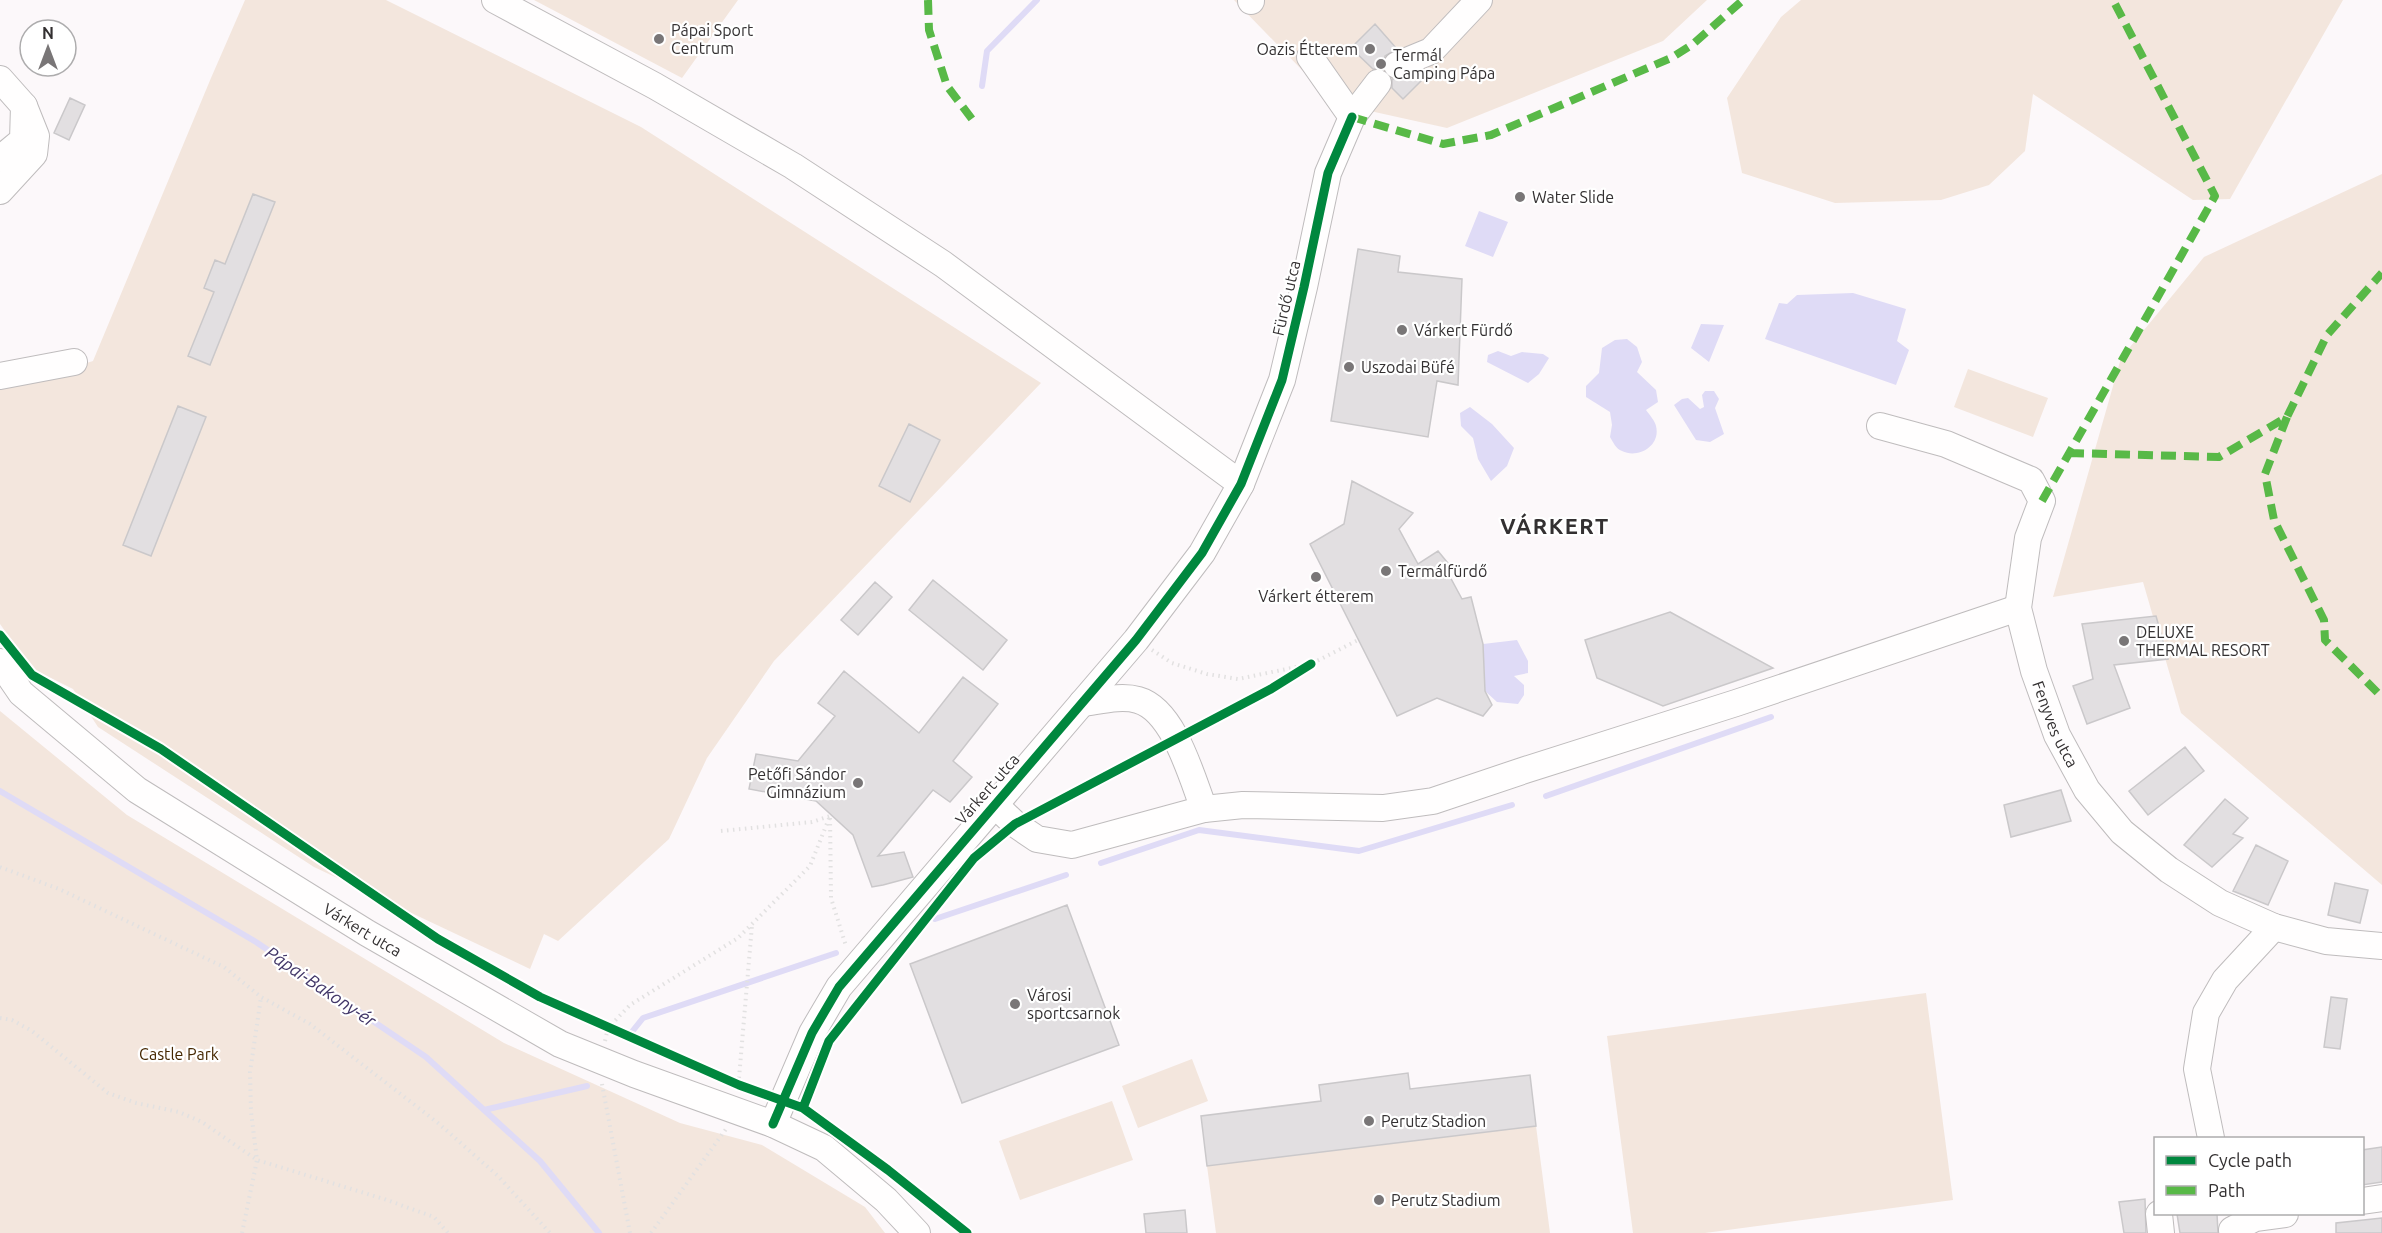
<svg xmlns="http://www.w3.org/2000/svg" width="2382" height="1233" font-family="Ubuntu,sans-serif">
<rect width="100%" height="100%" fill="#fcf8fa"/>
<!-- green -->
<path fill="#f3e6dd" d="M245,0H386L641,127L1041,383L774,661L707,758L669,839L558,941L544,934L530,969L314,867L98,727L73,689L31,668L0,624V390L93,361L211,78Z
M534,0H738L682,78Z
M1234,0H1707L1663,41L1447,128L1334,103Z
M1801,0H2343L2230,199L2193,200L2033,94L2025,151L1989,185L1941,200L1835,203L1742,173L1727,98L1781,17Z
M2382,174V885L2181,713L2143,582L2053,597L2121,358L2204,257Z
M1968,369L2048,398L2033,437L1954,407Z
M0,711L127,815L504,1043L680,1123L762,1145L865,1207L885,1233H0Z
M1926,993L1953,1200L1705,1233H1633L1607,1036Z
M1192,1059L1208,1101L1138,1128L1122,1086Z
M1112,1101L1133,1160L1020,1200L999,1141Z
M1536,1126L1550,1233H1216L1207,1166Z"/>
<!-- water -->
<path fill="#dfdbf6" d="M1479,211L1508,222L1493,257L1465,246Z
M1853,293L1906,309L1897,341L1909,350L1896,385L1765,339L1779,303L1787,304L1797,295Z
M1701,324L1724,325L1709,362L1691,348Z
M1627,339L1637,347L1642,362L1637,372L1656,390L1658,402L1646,410C1649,414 1655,421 1656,426C1661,446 1638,459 1622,451C1616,449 1613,442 1610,437L1612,425L1610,412L1586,397V386L1599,373L1602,348L1615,340Z
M1498,351L1511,356L1522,352L1543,354L1549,358L1539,374L1528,383L1487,362L1488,355Z
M1705,391H1714L1719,399L1715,408L1724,434L1710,442L1696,440L1674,405L1682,399L1688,398L1700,409L1704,407L1702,395Z
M1470,407L1492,424L1514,448L1507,466L1491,481L1478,459L1473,438L1461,426L1460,413Z
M1517,640L1528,661V673L1514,676L1524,685V695L1518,704L1497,702L1485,691L1483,644Z"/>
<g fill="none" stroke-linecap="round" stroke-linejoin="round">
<!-- stream -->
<path stroke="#dfdbf6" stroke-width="6" d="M982,86L987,51L1037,0
M0,791L256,942L426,1057L540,1161L599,1233
M1546,796L1771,717
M1101,863L1199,830L1359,851L1512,805
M935,919L1066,875
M631,1033L643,1018L836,953
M484,1110L587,1086"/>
</g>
<!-- building -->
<path fill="#e2dfe1" stroke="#cac8ca" stroke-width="1.5" d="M1375,24L1397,49L1385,56L1383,69H1373L1351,48Z
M1421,71L1426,76L1403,99L1392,88V79H1402Z
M70,98L85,105L69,140L54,133Z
M253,194L275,202L210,365L188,356L214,292L204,288L215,260L225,264Z
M1358,249L1400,256L1398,272L1462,279L1458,385L1437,381L1428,437L1331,421Z
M178,406L206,417L151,556L123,545Z
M909,424L940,440L910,502L879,486Z
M1352,481L1413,513L1399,529L1418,564L1438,551L1452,568L1448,573L1462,599L1471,597L1483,644L1485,691L1492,705L1483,716L1437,698L1397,716L1310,544L1344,524Z
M933,580L1007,640L983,670L909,610Z
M875,582L892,597L858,635L841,620Z
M1670,612L1773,668L1663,706L1597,678L1585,640Z
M2156,616L2168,659L2114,665L2130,708L2087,724L2073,686L2093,679L2082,624Z
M844,671L919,733L963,677L998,704L953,761L972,777L950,802L933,790L878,856L904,852L913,877L883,885L872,887L853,835L816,801L749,789L756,754L798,761L835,716L818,703Z
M2185,747L2204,771L2148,815L2129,791Z
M2061,790L2071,821L2011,837L2004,805Z
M2225,799L2248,818L2233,834L2243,838L2212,867L2184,845Z
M2256,845L2288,861L2268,905L2233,891Z
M2335,883L2368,890L2360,923L2328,915Z
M1067,905L1119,1045L962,1103L910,964Z
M2331,997L2347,999L2340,1049L2324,1047Z
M1408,1073L1410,1089L1530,1075L1536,1126L1207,1166L1201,1116L1321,1101L1319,1085Z
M2382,1147V1182L2362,1185V1150Z
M2145,1199L2146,1233H2124L2119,1202Z
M1185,1210L1187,1233H1146L1144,1214Z
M2177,1214H2217L2218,1233H2180Z
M2382,1218V1233H2336V1223Z"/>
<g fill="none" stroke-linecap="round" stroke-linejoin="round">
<defs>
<g id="minor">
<path d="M495,0L655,86L793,166L943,264L1241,484"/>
<path d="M1251,1V0"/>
<path d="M1310,57L1352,117"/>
<path d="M1397,65L1431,51L1479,0"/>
<path d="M0,79L24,106L23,140L0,159"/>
<path d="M0,191L34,154L36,136L24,106"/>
<path d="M0,376L74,362"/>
<path id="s1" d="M1880,426L1946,444L2031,480L2042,501L2028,538L2018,608L2034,671L2057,735L2087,790L2122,832L2169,870L2220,903L2274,927L2326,941L2382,946"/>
<path id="s2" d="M0,662L21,693L137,790L367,933L560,1044L634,1074L773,1124L824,1148L886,1200L917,1233"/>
<path d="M1082,703C1099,701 1121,695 1138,700C1174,710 1192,778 1204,809"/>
<path d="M994,804L1015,824L1037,839L1072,845L1204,809L1243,805L1383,808L1433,801L1525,770L1736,703L2018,608"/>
<path d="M773,1124L812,1033L839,987L1136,640L1202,553L1241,484L1282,380L1304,287L1328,173L1352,117L1378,83"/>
<path d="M2211,1138L2197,1069L2206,1013L2225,980L2274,927"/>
<path d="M2362,1201L2382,1198"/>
<path d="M2159,1214L2161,1233"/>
<path d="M2232,1230L2255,1218L2285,1214"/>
</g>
</defs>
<!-- minor casing -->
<use href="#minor" stroke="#bfbcbd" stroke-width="28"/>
<!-- path -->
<path stroke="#e2e1e1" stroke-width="4" stroke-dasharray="1.5 4.5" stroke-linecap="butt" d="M1152,650L1172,663L1207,674L1238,679L1311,664L1358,640
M721,831L812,822L830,816
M0,867L59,889L224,967L261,997L310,1024L438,1123L498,1176L550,1233
M0,1018L12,1020L32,1031L108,1093L136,1103L179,1112L202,1122L257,1160L384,1199L434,1217L448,1233
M605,1041L608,1028L630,1005L738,938L810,866L830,816L831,898L846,946
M602,1084L630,1233
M738,1090L752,925
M242,1233L257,1160L251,1112L250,1072L261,997
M651,1233L726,1129"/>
<!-- minor -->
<use href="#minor" stroke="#fffefe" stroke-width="26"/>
<!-- quiet -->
<path stroke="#58b947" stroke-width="8" stroke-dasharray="15 8" stroke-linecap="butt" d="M928,0L929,30L947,86L975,123
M1352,117L1443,144L1491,135L1671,58L1693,44L1743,0
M2287,417L2265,474L2274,520L2324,620L2325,640L2382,697
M2069,453L2219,457L2287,417L2327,335L2382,273
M2042,501L2215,196L2113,0"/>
<defs>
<path id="cycleway" d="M0,635L32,675L161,749L438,939L540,997L739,1085L803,1108L888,1170L967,1233
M803,1108L829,1041L974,858L1015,824L1271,689L1311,664
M773,1124L812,1033L839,987L1136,640L1202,553L1241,484L1282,380L1304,287L1328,173L1352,117"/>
</defs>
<!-- cycleway casing -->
<use href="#cycleway" stroke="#fff" stroke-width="13"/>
<!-- cycleway -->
<use href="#cycleway" stroke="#00873e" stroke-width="9"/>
</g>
<!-- markers -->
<g fill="#797677" stroke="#fff" stroke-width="2">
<circle cx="659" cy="39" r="6"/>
<circle cx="1370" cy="49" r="6"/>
<circle cx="1381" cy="64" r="6"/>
<circle cx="1520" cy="197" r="6"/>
<circle cx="1402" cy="330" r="6"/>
<circle cx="1349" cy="367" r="6"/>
<circle cx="1386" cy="571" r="6"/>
<circle cx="1316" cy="577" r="6"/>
<circle cx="2124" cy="641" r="6"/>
<circle cx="858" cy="783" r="6"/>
<circle cx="1015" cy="1004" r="6"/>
<circle cx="1369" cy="1121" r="6"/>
<circle cx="1379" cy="1200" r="6"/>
</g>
<g text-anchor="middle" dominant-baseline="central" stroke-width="4.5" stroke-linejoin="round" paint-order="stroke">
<!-- poi labels -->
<g font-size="16" fill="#333031" stroke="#fff" text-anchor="start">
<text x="671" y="30">Pápai Sport<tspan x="671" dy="18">Centrum</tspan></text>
<text x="1358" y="49" text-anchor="end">Oazis Étterem</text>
<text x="1393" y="55">Termál<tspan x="1393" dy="18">Camping Pápa</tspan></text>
<text x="1532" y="197">Water Slide</text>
<text x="1414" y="330">Várkert Fürdő</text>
<text x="1361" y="367">Uszodai Büfé</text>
<text x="1398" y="571">Termálfürdő</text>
<text x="1316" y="596" text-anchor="middle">Várkert étterem</text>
<text x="2136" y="632">DELUXE<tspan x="2136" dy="18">THERMAL RESORT</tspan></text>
<text x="846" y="774" text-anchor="end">Petőfi Sándor<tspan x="846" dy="18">Gimnázium</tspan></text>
<text x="1027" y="995">Városi<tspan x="1027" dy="18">sportcsarnok</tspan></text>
<text x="1381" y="1121">Perutz Stadion</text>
<text x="1391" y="1200">Perutz Stadium</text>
</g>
<!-- street labels -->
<g font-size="16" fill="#333031" stroke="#fff">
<text transform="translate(1286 298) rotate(-77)">Fürdő utca</text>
<text stroke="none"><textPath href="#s1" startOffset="417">Fenyves utca</textPath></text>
<text transform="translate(987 789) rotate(-49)">Várkert utca</text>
<text stroke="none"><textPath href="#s2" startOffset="454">Várkert utca</textPath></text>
</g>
<!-- park labels -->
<g font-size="16" fill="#452700" stroke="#fff">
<text x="179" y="1054">Castle Park</text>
</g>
<!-- water labels -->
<g font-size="18" font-style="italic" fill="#413668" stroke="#fff">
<text transform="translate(321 986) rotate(34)">Pápai-Bakony-ér</text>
</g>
<!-- district labels -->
<g font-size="22" font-weight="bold" letter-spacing="1.5" fill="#333031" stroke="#fff">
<text x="1555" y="525">VÁRKERT</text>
</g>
</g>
<!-- legend -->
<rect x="2154" y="1137" width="210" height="78" fill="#ffffff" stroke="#adacad" stroke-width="1.5"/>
<rect x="2166" y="1156" width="30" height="9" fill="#00873e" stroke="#adacad" stroke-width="1.5"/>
<text x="2208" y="1167" font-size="18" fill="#333031">Cycle path</text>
<rect x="2166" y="1186" width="30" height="9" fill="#58b947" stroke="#adacad" stroke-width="1.5"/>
<text x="2208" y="1197" font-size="18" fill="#333031">Path</text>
<!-- north arrow -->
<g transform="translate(48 48)"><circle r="28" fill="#ffffff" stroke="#adacad" stroke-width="1.5"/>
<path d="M0-4.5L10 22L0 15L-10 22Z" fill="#797677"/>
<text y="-9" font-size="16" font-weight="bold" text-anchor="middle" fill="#333031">N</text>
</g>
</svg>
